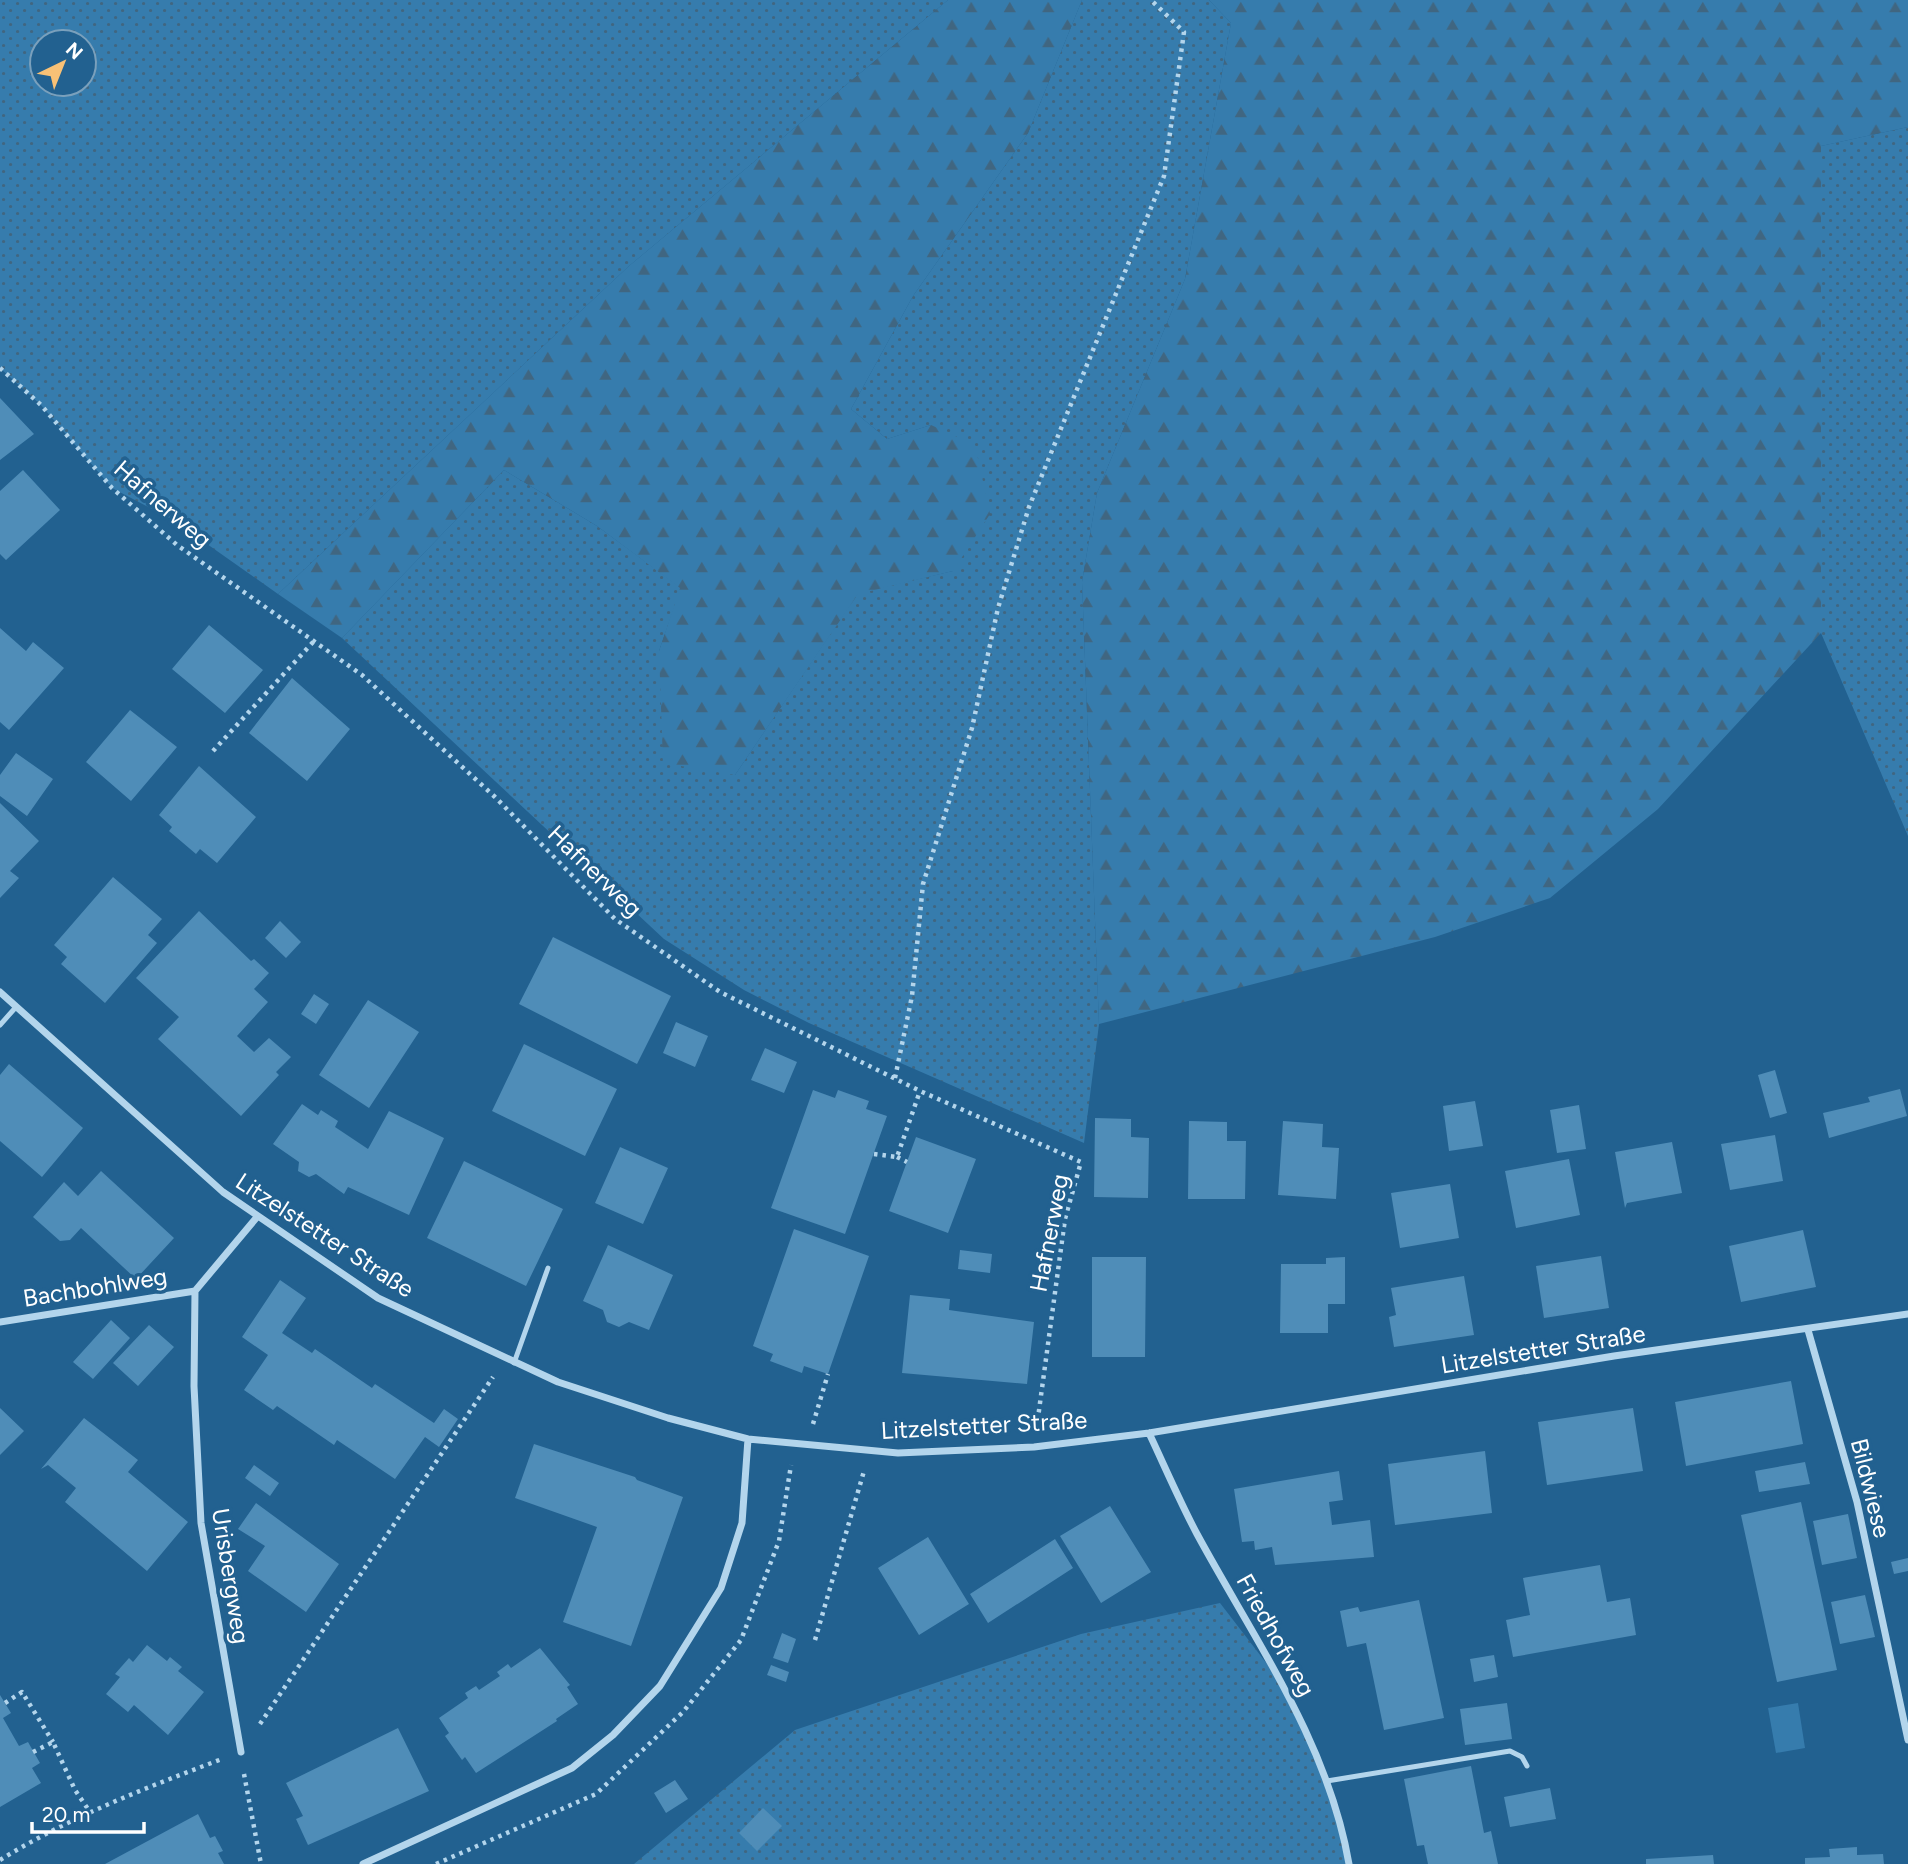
<svg xmlns="http://www.w3.org/2000/svg" width="1908" height="1864" font-family="Figtree,sans-serif">
<defs>
<pattern id="grass-dots" width="8" height="8" patternUnits="userSpaceOnUse" patternTransform="scale(1.75)"><rect width="8" height="8" fill="#367cad"/><path d="M2 2h.1M6 6h.1" fill="none" stroke="#406681" stroke-width="1.8" stroke-linecap="round"/></pattern>
<pattern id="forest-firs" width="22" height="20" patternUnits="userSpaceOnUse" patternTransform="scale(1.75)"><rect width="22" height="20" fill="#367cad"/><path d="M5 1l3.5 6h-7zM16 11l3.5 6h-7z" fill="#406681"/></pattern>
</defs>
<rect width="100%" height="100%" fill="#226190"/>
<!-- grass -->
<path fill="url(#grass-dots)" fill-rule="evenodd" d="M0,0H948L629,266L278,594L173,520L112,488L41,405L0,368ZM42,42H84V84H42Z
M1082,0H1209L1231,23L1185,279L1097,493L1082,582L1099,1024L1084,1143L809,1023L744,990L664,939L342,638L504,470L597,526L681,588L659,651L735,775L858,593L953,571L931,425L887,439L851,409L913,296L1028,133Z
M1908,127V836L1821,633V146Z
M1220,1603L1284,1686L1327,1781L1349,1864H634L795,1730L1081,1634Z"/>
<!-- forest -->
<path fill="url(#forest-firs)" d="M948,0H1082L1028,133L913,296L851,409L887,439L931,425L975,445L990,514L953,571L858,594L735,775L663,763L659,651L680,588L597,526L504,470L342,638L278,594L629,266Z
M1209,0H1908V127L1821,146V633L1658,809L1550,898L1435,937L1099,1024L1082,582L1097,493L1185,279L1231,23Z"/>
<!-- park -->
<path fill="#367cad" d="M1798,1703L1805,1748L1776,1753L1768,1708Z"/>
<!-- building -->
<path fill="#4f8db8" d="M0,398L34,434L0,460Z
M23,470L60,510L6,560L0,554V491Z
M209,625L263,670L225,713L172,669Z
M0,628L26,651L33,642L64,668L9,730L0,722Z
M292,678L350,729L307,781L249,733Z
M130,710L177,747L131,801L86,762Z
M16,753L53,779L27,816L0,796V775Z
M199,766L256,817L217,863L200,849L196,854L169,831L172,827L159,815Z
M0,803L39,841L10,871L19,878L0,898Z
M113,877L162,919L148,935L157,943L105,1003L61,964L67,957L54,945Z
M199,911L251,961L254,959L269,973L254,989L268,1002L237,1036L254,1052L269,1038L291,1057L276,1072L279,1075L241,1116L158,1039L179,1017L136,978Z
M280,921L301,942L286,958L265,938Z
M553,937L671,996L637,1064L519,1004Z
M314,994L329,1004L316,1024L301,1014Z
M368,1000L419,1032L369,1108L319,1075Z
M676,1022L708,1036L695,1067L663,1053Z
M524,1044L617,1089L585,1156L492,1111Z
M765,1048L797,1062L784,1093L751,1080Z
M9,1064L83,1128L42,1177L0,1141V1075Z
M1775,1070L1787,1113L1770,1118L1758,1075Z
M1900,1089L1907,1116L1829,1138L1823,1113L1870,1102L1868,1097Z
M813,1090L835,1098L838,1090L869,1101L866,1109L887,1116L845,1234L771,1208Z
M1475,1101L1483,1146L1449,1151L1443,1106Z
M302,1104L318,1115L321,1110L338,1121L335,1127L368,1149L389,1111L444,1138L409,1215L348,1187L344,1194L316,1174L309,1177L298,1171L299,1162L273,1144Z
M1579,1105L1586,1149L1557,1153L1550,1110Z
M1095,1118L1131,1119V1137L1149,1138L1148,1198L1094,1197Z
M1189,1121L1227,1122V1141H1246L1245,1199H1188Z
M1283,1121L1323,1124L1322,1147L1339,1148L1336,1199L1278,1195Z
M1775,1135L1783,1181L1730,1190L1721,1144Z
M916,1137L976,1159L948,1233L889,1211Z
M1672,1142L1682,1193L1627,1203L1625,1208L1615,1152Z
M620,1147L668,1168L643,1224L595,1203Z
M1569,1159L1580,1215L1516,1228L1505,1171Z
M464,1161L563,1209L526,1286L427,1238Z
M101,1171L174,1238L136,1279L81,1228L70,1240L60,1241L33,1217L64,1182L78,1196Z
M1450,1184L1459,1238L1400,1248L1391,1193Z
M794,1229L869,1256L828,1374L804,1366L802,1373L770,1361L773,1354L753,1346Z
M1803,1230L1816,1287L1741,1302L1729,1246Z
M608,1245L673,1275L649,1330L629,1322L619,1327L607,1322L603,1310L583,1301Z
M960,1250L992,1254L990,1273L958,1269Z
M1601,1256L1609,1308L1544,1318L1536,1266Z
M1092,1257H1146L1145,1357H1092Z
M1345,1257V1304H1328V1333H1280L1281,1264H1326V1258Z
M1464,1276L1474,1335L1394,1347L1389,1317L1396,1315L1391,1288Z
M280,1280L306,1298L282,1333L312,1353L315,1349L372,1388L375,1384L434,1423L444,1409L458,1419L439,1447L425,1437L395,1479L337,1440L334,1445L277,1406L273,1410L244,1390L268,1355L242,1337Z
M910,1295L950,1299L949,1310L1034,1322L1027,1384L902,1373Z
M111,1320L130,1338L93,1379L73,1362Z
M149,1325L174,1347L138,1386L113,1363Z
M1791,1381L1803,1444L1686,1466L1675,1402Z
M0,1408L24,1431L0,1455Z
M1633,1408L1643,1471L1547,1485L1538,1422Z
M84,1418L138,1460L128,1472L188,1522L147,1571L65,1502L76,1488L48,1465L41,1469Z
M534,1444L635,1477L637,1480L683,1497L631,1646L563,1622L597,1527L515,1498Z
M1485,1451L1492,1513L1395,1525L1388,1464Z
M1805,1462L1810,1484L1759,1492L1755,1471Z
M254,1465L279,1483L270,1496L245,1478Z
M1339,1471L1343,1500L1329,1502L1332,1525L1370,1520L1374,1557L1275,1565L1272,1547L1255,1550L1254,1541L1242,1542L1234,1489Z
M1801,1502L1837,1670L1777,1682L1741,1515Z
M256,1503L339,1564L306,1612L248,1571L265,1546L238,1529Z
M1110,1506L1151,1572L1101,1603L1060,1536Z
M1848,1514L1857,1558L1822,1565L1813,1521Z
M928,1537L969,1604L919,1635L878,1568Z
M1055,1539L1073,1568L988,1623L970,1594Z
M1908,1558V1571L1894,1574L1891,1562Z
M1600,1565L1607,1602L1630,1598L1636,1635L1513,1657L1506,1620L1530,1615L1523,1578Z
M1865,1595L1875,1637L1840,1644L1831,1602Z
M1419,1600L1444,1718L1384,1730L1366,1643L1347,1647L1340,1611L1358,1607L1360,1612Z
M782,1633L796,1639L788,1663L773,1658Z
M147,1645L167,1661L170,1657L182,1667L178,1671L204,1692L168,1735L134,1705L128,1712L106,1694L120,1677L115,1674L129,1658L133,1662Z
M540,1648L570,1685L567,1687L578,1704L556,1719L557,1721L476,1773L465,1757L462,1760L445,1736L449,1733L439,1718L468,1698L465,1693L476,1686L479,1690L500,1676L497,1672L508,1664L511,1668Z
M1494,1655L1498,1677L1474,1682L1470,1659Z
M771,1665L789,1672L786,1682L767,1675Z
M0,1695L11,1713L3,1718L19,1746L28,1742L40,1763L32,1768L41,1783L0,1807Z
M1507,1703L1512,1739L1465,1745L1460,1709Z
M398,1728L429,1791L308,1845L296,1819L303,1816L286,1783Z
M1471,1766L1484,1833L1491,1831L1498,1864H1428L1424,1845L1417,1846L1404,1779Z
M675,1780L688,1799L666,1813L654,1793Z
M1550,1788L1556,1819L1510,1827L1504,1797Z
M763,1808L782,1826L757,1851L739,1833Z
M198,1814L210,1838L215,1836L223,1851L218,1853L224,1864H105Z
M1857,1847V1855L1883,1854L1884,1864H1805V1858L1830,1857L1829,1849Z
M1713,1855L1714,1864H1646V1859Z"/>
<g fill="none" stroke-linecap="round" stroke-linejoin="round">
<!-- path -->
<path stroke="#b3d5ec" stroke-width="4.5" stroke-dasharray="3.5 5" stroke-linecap="butt" d="M0,368L41,405L112,488L177,545L362,675L495,797L615,919L720,992L920,1091L1081,1162L1065,1219L1037,1425
M213,751L315,640
M895,1078L912,996L923,884L972,728L998,608L1029,507L1164,176L1184,32L1151,0
M874,1154L897,1157L920,1091
M897,1157L907,1162
M813,1424L828,1374
M815,1640L864,1471
M5,1703L22,1692L53,1742
M260,1724L493,1377
M33,1752L53,1742L75,1790L90,1812
M244,1774L261,1864
M0,1860C70,1817 145,1788 222,1759
M436,1864L596,1794L683,1712L741,1640L779,1541L791,1465"/>
<!-- service -->
<path stroke="#b3d5ec" stroke-width="5" d="M0,1025L16,1007
M514,1363L548,1268
M1327,1781L1510,1751L1522,1757L1527,1766"/>
<!-- minor -->
<path stroke="#b3d5ec" stroke-width="7" d="M0,992L223,1192L378,1298L558,1382L668,1418L748,1439L898,1453L1034,1447L1149,1433L1614,1356L1908,1314
M195,1291L194,1386L201,1523L241,1752
M195,1291L257,1217
M0,1322L195,1291
M1808,1330L1857,1502L1908,1740
M1149,1433C1165,1467 1180,1502 1197,1534C1255,1641 1328,1742 1349,1864
M363,1864L572,1768L613,1735L660,1686L721,1588L742,1523L748,1439"/>
</g>
<g text-anchor="middle" dominant-baseline="central" stroke-width="7" stroke-linejoin="round" paint-order="stroke">
<!-- street labels -->
<g font-size="24" fill="#fff" stroke="#226190">
<text transform="translate(163 504) rotate(41)">Hafnerweg</text>
<text transform="translate(595 871) rotate(44)">Hafnerweg</text>
<text transform="translate(1049 1233) rotate(-79)">Hafnerweg</text>
<text transform="translate(325 1235) rotate(33)">Litzelstetter Straße</text>
<text transform="translate(95 1287) rotate(-9)">Bachbohlweg</text>
<text transform="translate(1543 1349) rotate(-9)">Litzelstetter Straße</text>
<text transform="translate(984 1425) rotate(-3)">Litzelstetter Straße</text>
<text transform="translate(1871 1488) rotate(76)">Bildwiese</text>
<text transform="translate(231 1576) rotate(81)">Urisbergweg</text>
<text transform="translate(1276 1635) rotate(61)">Friedhofweg</text>
</g>
</g>
<!-- north arrow -->
<g transform="translate(63 63) rotate(43)"><circle r="33" fill="#226190" stroke="#7aa0bc" stroke-width="2"/>
<path d="M0-5L12 26L0 18L-12 26Z" fill="#f8c176"/>
<text y="-10" font-size="19" font-weight="bold" text-anchor="middle" fill="#ffffff">N</text>
</g>
<!-- scale -->
<path d="M32 1822v10h112v-10" fill="none" stroke="#ffffff" stroke-width="3.5"/>
<text x="42" y="1822" font-size="21" fill="#ffffff" stroke="#226190" stroke-width="5" paint-order="stroke">20 m</text>
</svg>
